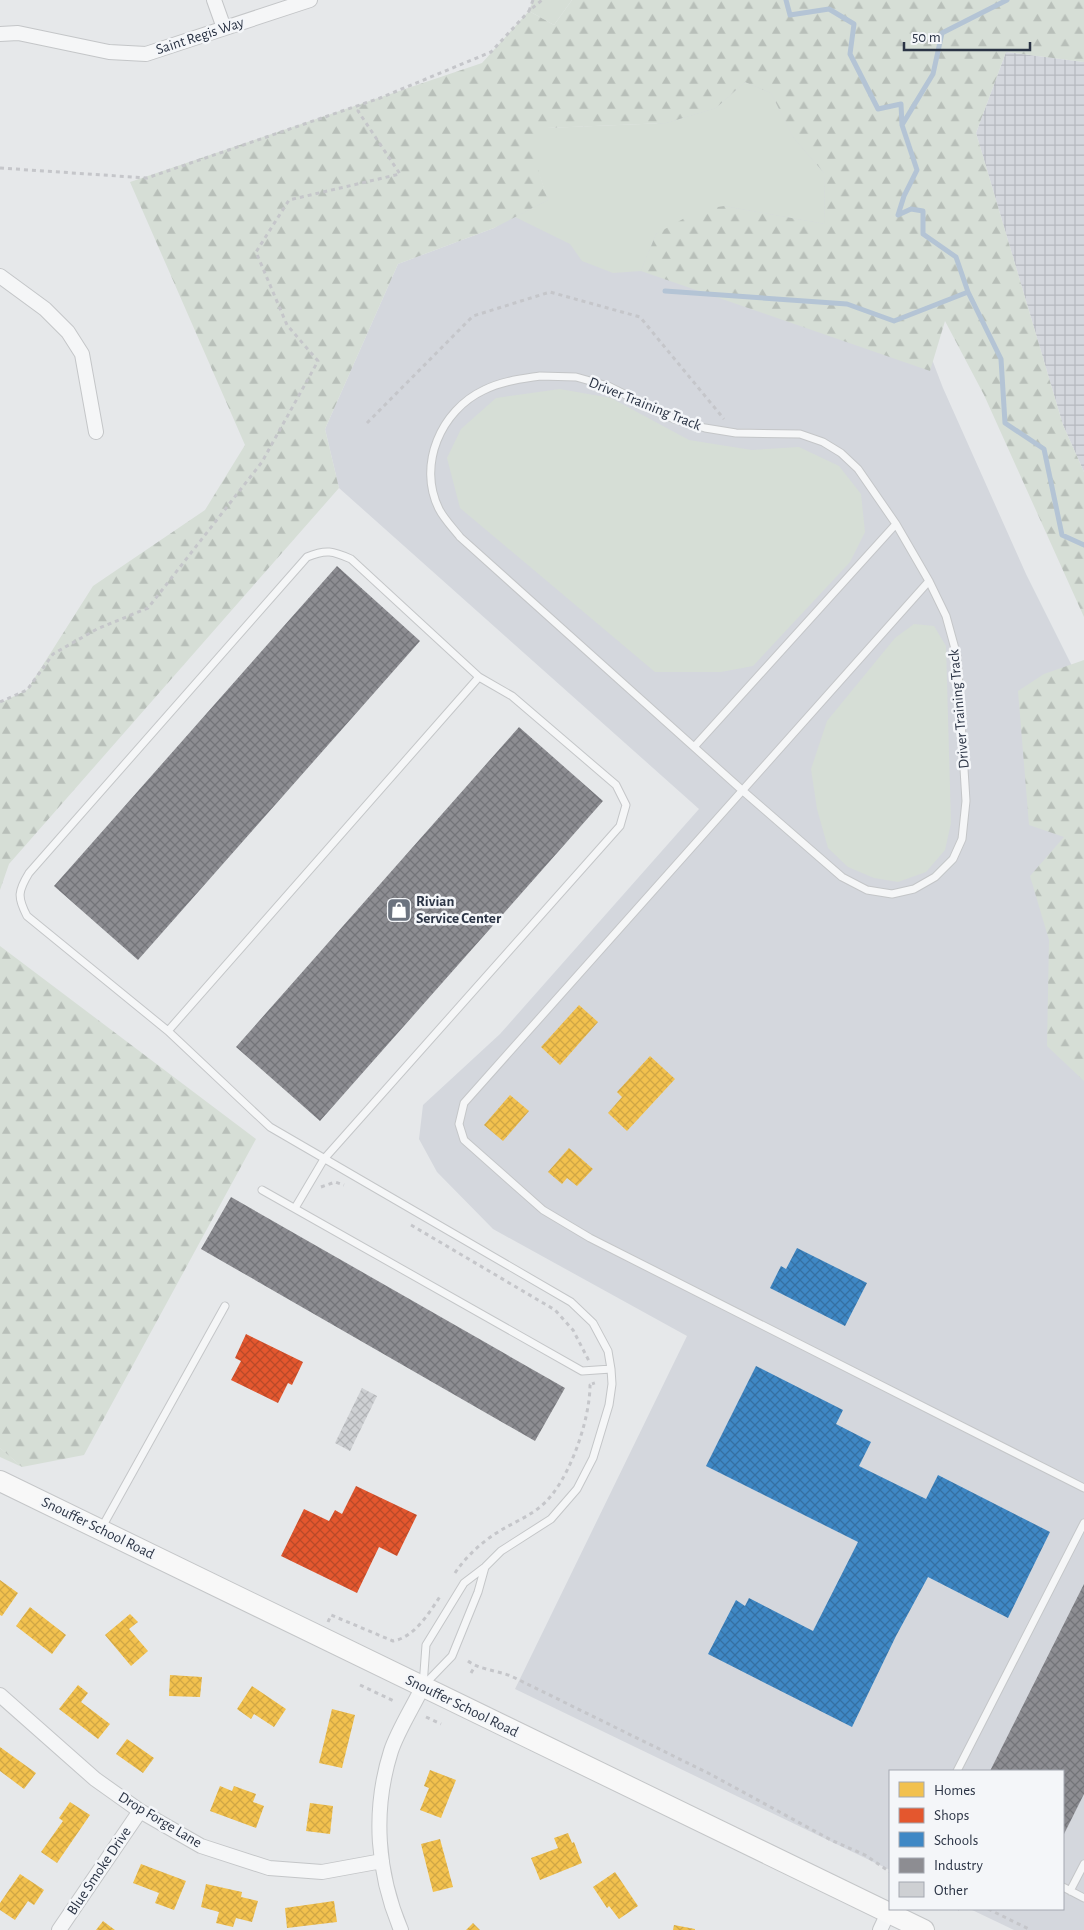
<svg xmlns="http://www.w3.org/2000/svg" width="1084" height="1930" font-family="'Alegreya Sans',sans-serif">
<defs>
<pattern id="industrial-grid" width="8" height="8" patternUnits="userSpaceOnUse" patternTransform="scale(1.25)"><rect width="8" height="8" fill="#d4d7dd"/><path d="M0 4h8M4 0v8" fill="none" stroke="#b6b9bf"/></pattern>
<pattern id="forest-firs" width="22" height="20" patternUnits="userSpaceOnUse" patternTransform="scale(1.25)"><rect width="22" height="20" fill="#d6ded6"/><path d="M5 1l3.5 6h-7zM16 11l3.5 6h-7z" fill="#b8bfb9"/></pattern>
<pattern id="homes-cross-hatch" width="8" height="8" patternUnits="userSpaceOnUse" patternTransform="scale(1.25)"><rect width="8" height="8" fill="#f2c14e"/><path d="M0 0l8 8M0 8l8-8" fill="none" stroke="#d0a645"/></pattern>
<pattern id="shops-cross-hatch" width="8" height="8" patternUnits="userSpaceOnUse" patternTransform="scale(1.25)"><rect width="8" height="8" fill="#e4572e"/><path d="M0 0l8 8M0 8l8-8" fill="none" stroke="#b94929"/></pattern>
<pattern id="schools-cross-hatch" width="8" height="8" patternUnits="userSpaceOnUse" patternTransform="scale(1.25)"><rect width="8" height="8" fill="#3f88c5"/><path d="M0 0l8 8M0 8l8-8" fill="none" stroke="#3570a2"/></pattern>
<pattern id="industry-cross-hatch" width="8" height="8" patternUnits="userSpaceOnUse" patternTransform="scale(1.25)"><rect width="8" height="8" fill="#8d8d92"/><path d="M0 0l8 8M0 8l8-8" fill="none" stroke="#737479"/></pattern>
<pattern id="building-cross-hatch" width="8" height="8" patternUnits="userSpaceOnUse" patternTransform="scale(1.25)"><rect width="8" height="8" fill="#ced0d3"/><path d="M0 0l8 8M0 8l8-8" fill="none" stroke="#b1b3b6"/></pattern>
</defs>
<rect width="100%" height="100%" fill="#e6e8ea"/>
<!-- built -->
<path fill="#d4d7dd" d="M805,29L943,388L1026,574L1084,690V1930H1014L970,1909H1063V1771H890V1870L515,1689L687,1336L493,1229L437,1172L419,1139L423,1105L500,1034L699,809L339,488L325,429L398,264L494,228Z"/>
<!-- industrial -->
<path fill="url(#industrial-grid)" d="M1006,52L1084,62V472L1063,425L976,133Z"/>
<!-- grass -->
<path fill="#d6ded6" d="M533,0H572L554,25L529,11Z
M745,82L771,93L793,137L824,173L825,224L724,206L656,234L641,271L613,273L582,261L570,244L515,217L548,200L530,148L546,128L666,123L716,108Z
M560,389L611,398L689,440L752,450L799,447L839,466L861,494L865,532L850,562L753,666L721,672H655L460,508L447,458L461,429L496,398Z
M914,624L934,626L946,646L951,823L945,850L926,872L898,882L874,878L848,867L828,848L817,809L811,769L827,721L895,638Z
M0,1448L22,1467L0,1457Z"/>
<!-- forest -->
<path fill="url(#forest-firs)" d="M572,0H1084V62L1006,52L976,133L1063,425L1084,472V617L984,395L945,321L930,371L641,271L656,234L699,210L724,206L825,224L824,173L793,137L771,93L745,82L716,108L666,123L547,128L531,148L548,200L494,228L398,264L325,429L339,488L9,864L0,890V703L27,690L93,586L205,510L245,445L130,182L482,63L529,11L554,25Z
M1084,660V1081L1047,1046L1049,940L1030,876L1064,837L1029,825L1018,691L1044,674Z
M0,946L256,1139L84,1455L22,1467L0,1448Z"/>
<!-- homes -->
<path fill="url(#homes-cross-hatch)" d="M579,1005L598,1022L560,1065L541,1047Z
M650,1056L675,1079L627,1131L608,1113L622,1097L617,1092Z
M510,1095L529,1111L503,1141L484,1125Z
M569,1148L593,1169L577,1186L567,1178L562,1184L548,1172Z
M0,1580L18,1593L2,1616L0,1615Z
M30,1607L66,1635L52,1654L16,1626Z
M130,1614L138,1622L129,1629L148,1651L131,1666L105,1635Z
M170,1675L202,1677L200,1697L169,1696Z
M78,1685L88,1693L81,1702L110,1724L98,1739L59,1709Z
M252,1686L286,1709L274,1727L254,1714L251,1719L237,1709Z
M332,1709L355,1715L342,1768L319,1763Z
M127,1739L154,1758L143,1773L116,1754Z
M0,1747L36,1773L24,1789L0,1771Z
M430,1770L456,1780L441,1818L420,1810L429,1788L424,1786Z
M220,1786L232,1791L234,1786L256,1794L253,1802L264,1806L256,1828L210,1811Z
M70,1802L90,1815L57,1863L41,1852L63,1821L59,1818Z
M310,1803L333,1806L330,1834L306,1831Z
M568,1833L572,1843L574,1842L582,1863L540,1880L531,1858L558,1848L554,1838Z
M440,1839L453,1887L433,1892L421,1844Z
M141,1864L186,1881L174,1910L155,1903L159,1893L133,1883Z
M615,1872L638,1906L619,1919L609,1906L607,1908L593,1887Z
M20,1874L44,1890L34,1905L28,1901L15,1920L0,1910V1903Z
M206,1884L242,1892L241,1897L258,1901L252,1922L236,1918L233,1927L216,1923L219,1912L201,1907Z
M334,1901L337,1922L287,1928L285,1908Z
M103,1921L115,1930H96Z
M473,1923L480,1930H466Z
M674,1925L695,1929V1930H673Z"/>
<!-- shops -->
<path fill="url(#shops-cross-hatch)" d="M246,1334L303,1362L292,1385L288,1383L278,1403L231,1380L241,1361L235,1358Z
M356,1486L417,1515L397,1556L379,1547L357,1593L281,1556L304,1509L329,1521L335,1510L342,1514Z"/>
<!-- schools -->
<path fill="url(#schools-cross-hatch)" d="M797,1248L867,1283L845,1326L770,1288L781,1266L786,1269Z
M756,1366L843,1410L836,1424L871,1442L859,1466L926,1499L938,1475L1050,1532L1008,1618L928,1577L896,1636L852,1727L708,1654L736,1600L745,1606L749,1598L813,1631L858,1542L706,1466Z"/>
<!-- industry -->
<path fill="url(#industry-cross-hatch)" d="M337,566L420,641L138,960L54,886Z
M519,727L603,801L320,1121L236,1047Z
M231,1197L565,1388L535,1441L201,1249Z
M1084,1584V1794L1063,1836V1771H990Z"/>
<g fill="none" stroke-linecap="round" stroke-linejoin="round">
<!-- stream -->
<path stroke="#b4c4d5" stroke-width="5" d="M786,0L790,15L829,9L854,24L850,54L878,109L901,104L902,125
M1007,0L942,33L933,74L902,125L917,170L904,196L898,215L911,209L923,211V234L956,257L968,292L1001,359L1005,423L1044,449L1062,535L1084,545
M665,291L847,304L894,321L968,292"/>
</g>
<!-- building -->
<path fill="url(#building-cross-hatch)" d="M362,1388L377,1396L350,1451L335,1443Z"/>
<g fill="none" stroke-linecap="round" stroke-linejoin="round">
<defs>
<path id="service" d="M540,376L576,377L608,386L674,419L705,428L736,433L800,434L823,442L841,453L858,469L896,524L929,581L946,616L957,656L966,801L962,839L953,859L935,877L914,889L892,894L867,890L842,877L743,791L460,537C453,528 444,519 439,509C417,465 441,410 484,390C502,381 521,379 540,376Z
M929,581L464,1103L459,1124L464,1140L543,1210L590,1238L1084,1488
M479,677L168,1031L270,1127L571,1302L593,1323L608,1351L611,1369L612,1384L609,1405L593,1458L577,1489L551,1519L501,1551L485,1567L464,1583L426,1645L423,1686L452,1656L478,1592L485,1567
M694,747L896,524
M168,1031L27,916C17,897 18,891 29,873L307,557C326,549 333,551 351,559L479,677L512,696L616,785L626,805L620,826L324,1159L295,1208
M262,1190L582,1371L611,1369
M101,1529L225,1306
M957,1771L1084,1523
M1063,1887L1084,1898
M1070,1891L1084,1864"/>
<path id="minor" d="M214,0L224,28
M0,34L18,33L109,52L146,54L310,0
M0,276L45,309L68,332L82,354L96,432
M0,1695L95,1779L140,1811L201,1846L269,1868L322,1872L382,1861
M59,1930L140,1811
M401,1930C377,1873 372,1811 391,1751C398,1730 413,1707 423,1686
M880,1930L888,1913"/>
<path id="secondary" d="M0,1481L924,1930"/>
</defs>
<!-- service casing -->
<use href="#service" stroke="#c4c6c8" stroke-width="9"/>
<!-- minor casing -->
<use href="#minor" stroke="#c4c6c8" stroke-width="16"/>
<!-- secondary casing -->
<use href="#secondary" stroke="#c4c6c8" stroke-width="22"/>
<!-- path -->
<path stroke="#c5c6ca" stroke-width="3" stroke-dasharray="4 4" stroke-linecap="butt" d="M533,0L529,11L542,0
M0,168L147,178L380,98L491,52L529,11
M367,423L473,316L550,292L640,317L724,419
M0,702L27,690L53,654L97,629L148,608L262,462L318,361L287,325L256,252L289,200L400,174L358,111L360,105
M321,1187L335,1182L344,1185
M411,1225L555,1310L573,1330L589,1361
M455,1573C467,1555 484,1540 503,1529C515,1522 529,1516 540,1507C568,1485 590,1421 590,1385H594L593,1382
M328,1622L331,1615L393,1641C415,1637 429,1613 441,1595
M468,1661C480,1670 496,1670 511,1676L710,1774L831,1840L865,1855L890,1872
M471,1673L475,1666
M360,1685L396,1702
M426,1717L441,1724
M958,1909H959
M988,1909L1031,1930"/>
<!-- service -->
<use href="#service" stroke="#f5f6f7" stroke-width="7"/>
<!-- minor -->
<use href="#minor" stroke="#f5f6f7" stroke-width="14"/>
<!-- secondary -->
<use href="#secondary" stroke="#f8f8f8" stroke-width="20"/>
</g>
<!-- icons -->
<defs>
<symbol id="shop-square" viewBox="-11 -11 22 22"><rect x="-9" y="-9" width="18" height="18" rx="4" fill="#6c737f" stroke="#f4f6f9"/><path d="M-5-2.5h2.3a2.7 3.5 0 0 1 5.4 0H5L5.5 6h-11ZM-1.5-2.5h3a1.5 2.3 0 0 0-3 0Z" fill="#fff"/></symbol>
</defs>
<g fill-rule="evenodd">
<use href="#shop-square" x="385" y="896" width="28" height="28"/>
</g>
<g text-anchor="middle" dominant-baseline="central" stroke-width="5" stroke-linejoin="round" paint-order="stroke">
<!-- street labels -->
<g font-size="15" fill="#2b3445" stroke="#f4f6f9">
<text transform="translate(200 36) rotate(-18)">Saint Regis Way</text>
<text transform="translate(645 404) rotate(22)">Driver Training Track</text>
<text transform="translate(959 709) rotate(-95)">Driver Training Track</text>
<text transform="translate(98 1528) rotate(26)">Snouffer School Road</text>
<text transform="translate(462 1706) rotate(26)">Snouffer School Road</text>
<text transform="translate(160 1820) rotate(31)">Drop Forge Lane</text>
<text transform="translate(99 1871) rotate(-56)">Blue Smoke Drive</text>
</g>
<!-- poi labels -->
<g font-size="15" font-weight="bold" fill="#2b3445" stroke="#f4f6f9" text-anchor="start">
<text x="416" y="901">Rivian<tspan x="416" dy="17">Service Center</tspan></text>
</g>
</g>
<!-- legend -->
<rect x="889" y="1770" width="175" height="140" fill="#f4f6f9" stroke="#a4a8b1"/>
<rect x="899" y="1782" width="25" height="15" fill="#f2c14e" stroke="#a4a8b1"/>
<text x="934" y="1795" font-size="15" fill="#2b3445">Homes</text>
<rect x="899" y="1808" width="25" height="15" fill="#e4572e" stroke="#a4a8b1"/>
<text x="934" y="1820" font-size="15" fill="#2b3445">Shops</text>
<rect x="899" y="1832" width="25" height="15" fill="#3f88c5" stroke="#a4a8b1"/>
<text x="934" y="1845" font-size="15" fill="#2b3445">Schools</text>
<rect x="899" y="1858" width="25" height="15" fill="#8d8d92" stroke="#a4a8b1"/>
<text x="934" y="1870" font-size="15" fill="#2b3445">Industry</text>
<rect x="899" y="1882" width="25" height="15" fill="#ced0d3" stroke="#a4a8b1"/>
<text x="934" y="1895" font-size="15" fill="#2b3445">Other</text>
<!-- scale -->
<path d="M904 42v8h126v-8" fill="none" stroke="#2b3445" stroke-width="2.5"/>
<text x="912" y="42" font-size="15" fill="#2b3445" stroke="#f4f6f9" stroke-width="4" paint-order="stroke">50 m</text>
</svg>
